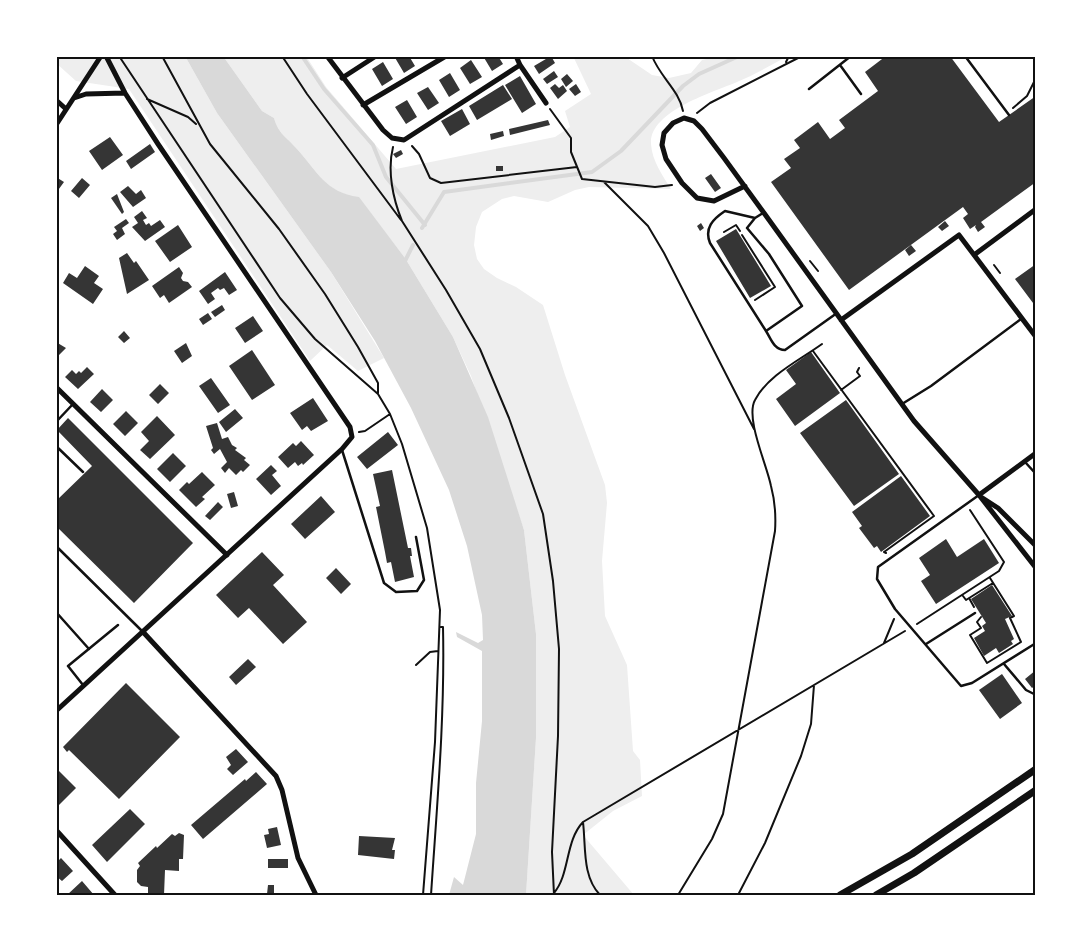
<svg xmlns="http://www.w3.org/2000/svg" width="1092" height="951" font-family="Raleway,sans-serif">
<rect width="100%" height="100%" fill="#fff"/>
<!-- green -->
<path fill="#eee" d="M56,56H185L217,113L331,272L384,358L358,371L327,345L310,361L129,89L76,81L56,63Z
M223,56H306L326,87L396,169L555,137L570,127L565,111L591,94L573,56H624L652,75L669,78L691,73L702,60L721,56H788C771,65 754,75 737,82C714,92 649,111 651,144C652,161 663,176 671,189L589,187L575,190L548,202L514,196L502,199L482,212L476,227L474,245L477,259L484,269L497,278L516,287L543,305L565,375L605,485L607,503L602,561L605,616L627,665L633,751L640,760L642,796L613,811L583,835L634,895H526L536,738V634L524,530L471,376L453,337L405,258L359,198C325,192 318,172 297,149C286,136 279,135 274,118L262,111Z"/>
<!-- water -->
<path fill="#d9d9d9" d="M185,56H223L262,111L274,118C279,135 286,136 297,149C318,172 325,192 359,197L405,258L453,337L488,417L524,530L536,634V738L526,895H449L454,877L463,885L476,834V783L482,721V651L457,637L456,632L478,643L483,640L482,615L467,546L449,490L411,408L375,341L331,272L217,113Z"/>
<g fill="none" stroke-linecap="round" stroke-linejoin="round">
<!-- stream -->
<path stroke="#d9d9d9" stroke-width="4" d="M302,56L324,89L373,145L386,177L425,225
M422,228L444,192L592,172L621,151L683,86L699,74L739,56
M405,261L413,245"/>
</g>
<!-- building -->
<path fill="#353535" d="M394,56H409L415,66L404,73Z
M483,56H498L503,64L492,71Z
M551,56L555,63L539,74L534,66Z
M886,56H950L999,122L1036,96V182L981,222L985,227L978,232L975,227L976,225L970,229L963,218L968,214L963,207L849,290L771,182L791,168L784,159L800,148L794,140L818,122L830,139L845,128L839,120L878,91L865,72Z
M471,60L482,77L470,84L460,68Z
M383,62L393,79L382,86L372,69Z
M554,71L558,77L547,84L543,79Z
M450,73L460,90L449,97L439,80Z
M567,74L573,81L566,87L561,79Z
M520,76L536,104L522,113L505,85Z
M555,84L559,88L563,85L567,91L558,99L550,88Z
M576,84L581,92L575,96L569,89Z
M503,85L512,99L477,120L469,106Z
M428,87L439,103L428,110L417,93Z
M407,100L417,117L406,124L395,107Z
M462,109L470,124L450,136L441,121Z
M548,120L550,125L510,135L509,129Z
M503,131L504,136L491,140L490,134Z
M110,137L123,155L102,170L89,151Z
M150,144L155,152L131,169L126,161Z
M401,150L403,154L396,158L393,154Z
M496,166H503V171H496Z
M711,174L721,188L715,192L705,178Z
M56,177L64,182L56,193Z
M82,178L90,185L79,198L71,191Z
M128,186L136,194L141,190L146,198L133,207L120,192Z
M117,194L124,212L122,214L111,198Z
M142,211L147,218L143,220L146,225L149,223L151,226L160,220L165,227L145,241L132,227L138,223L134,217Z
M126,219L129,223L122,228L125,234L117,240L113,234L117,231L114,227Z
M945,221L949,226L942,231L938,227Z
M701,223L704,228L700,231L697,226Z
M178,225L192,247L170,262L155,241Z
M736,229L771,286L750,298L716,241Z
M911,245L916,251L909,256L905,250Z
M127,253L134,263L136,261L149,280L127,294L119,258Z
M1036,264V307L1015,279Z
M85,266L99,276L94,283L103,289L93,304L63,283L69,273L77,278Z
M179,267L183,273L181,278L183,281L188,282L192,287L169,303L164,295L160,298L152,286Z
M225,272L237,290L229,295L224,288L220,290L218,288L211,293L215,299L208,304L199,291Z
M222,305L225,310L215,317L211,312Z
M208,313L212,319L203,325L199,319Z
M253,316L263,331L245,343L235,328Z
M124,331L130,338L124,343L118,337Z
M56,342L66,348L56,358Z
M186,343L192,356L182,363L174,351Z
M252,350L275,385L252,400L229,366Z
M811,352L840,393L795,426L776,399L796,384L786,370Z
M87,367L94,374L78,389L65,377L72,370L76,374L79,371L81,373Z
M211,378L230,405L218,413L199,386Z
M160,384L169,393L158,404L149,395Z
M102,389L113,400L101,412L90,402Z
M313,398L328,421L311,431L307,426L302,430L290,413Z
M846,400L899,474L854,506L800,433Z
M235,409L243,418L226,432L219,422Z
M126,411L138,423L125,436L113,424Z
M157,416L175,435L150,459L140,450L149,441L141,432Z
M68,418L193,543L134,603L56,526V501L92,466L57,430Z
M217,423L222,439L228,437L232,445L237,448L235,450L246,458L244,460L250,465L243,472L241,470L236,475L229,468L225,473L221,468L227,462L220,449L214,454L211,450L213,448L206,426Z
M388,432L398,445L367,469L357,457Z
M301,441L314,455L303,465L302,463L298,466L295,462L288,468L278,457L293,443L296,446Z
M173,453L186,466L170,482L157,469Z
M271,465L277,471L272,475L281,486L271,495L256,479Z
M392,470L408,548H411L412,556H410L414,577L395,582L391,562L387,563L385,552L376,507L380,506L373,474Z
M202,472L215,485L202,497L205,499L196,507L179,490L187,482L189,484Z
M901,476L930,516L881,552L877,546L874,548L859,528L862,526L852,512Z
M234,492L238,506L231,508L227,494Z
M321,496L335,512L305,539L291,524Z
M218,502L223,507L210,520L205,516Z
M946,539L957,557L984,539L999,563L936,604L921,581L930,575L919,558Z
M262,552L284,575L273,585L307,622L283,644L249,608L238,618L216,595Z
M336,568L351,584L341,594L326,578Z
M992,585L1012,616L1005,619L1014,639L1011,641L1013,644L999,653L996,648L984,656L974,638L985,631L982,626L986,623L971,599Z
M248,659L256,667L236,685L229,677Z
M1036,670V685L1032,688L1025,679Z
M1002,674L1022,703L1000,719L979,690Z
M126,683L180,737L119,799L69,750L67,752L63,747Z
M236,749L248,762L233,775L227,769L231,765L226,757Z
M56,768L76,788L58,806L56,804Z
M256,772L267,784L203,839L191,825L245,779L246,781Z
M130,809L145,824L107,862L92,845Z
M277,827L281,845L267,848L264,835L269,834L268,829Z
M179,833L184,835L183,859H179V871L165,870L164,895H148V887L141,886L137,882V870L140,866L138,863L156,846L157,848L172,834L175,836Z
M359,836L395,838L392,850H395L394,859L358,855Z
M61,858L73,871L62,881L56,876V863Z
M268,859H288V868H268Z
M82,881L94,895H67Z
M268,885H274V894H267Z"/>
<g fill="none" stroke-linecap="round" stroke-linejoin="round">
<!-- path -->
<path stroke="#111" stroke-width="2" d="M119,56L280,298L315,339L378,394L390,414L402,444L427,528L440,610L435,742L423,895
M162,56L210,144L279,229L325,294L358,347L378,383V393
M282,56L307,94L401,220
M652,56C660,77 679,90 683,111
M786,62L789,56
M147,99L188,117L196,124
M1013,108L1027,96L1036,78
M550,109L571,138V152L582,179L655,187L672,185
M697,113L710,103L802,56
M412,146L419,154L430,178L441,183L577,167
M393,147C387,171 393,199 402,221L446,290L480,349L509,418L543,514L553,581L559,649L558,736L552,852L554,895
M604,182L648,226L664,253L754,429
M724,232L736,225L740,231
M742,235L775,287L755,300
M810,261L818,271
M994,265L1000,273
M813,351L934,516L884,552L886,553
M841,390L860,376L857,372L859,368
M359,432L365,431L390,414
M963,596L966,600L993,583
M969,598L974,607
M981,617L977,622L981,628L970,635L987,663L1021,642L1010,618L1014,616L990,578
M917,624L999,571L1004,562L970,510
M884,643L894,619
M416,665L430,652L438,651
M583,822C586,847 582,876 600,895
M554,893C570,874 565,841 583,822L905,631
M431,895C437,805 445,717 443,627H441
M678,895L712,839L723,814L775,531C776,516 775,501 771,486C767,465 745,418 755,400C768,375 800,360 822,344
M738,895L765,843L801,756L811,724L814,685"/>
<!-- service -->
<path stroke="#111" stroke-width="2.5" d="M965,56L1009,115
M840,65L861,94
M809,89L851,56
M763,213L755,218L747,228L769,254L802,306L766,331C771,339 774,350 785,350L837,313
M755,218L725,211C713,219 704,228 710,243L766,331
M902,404L931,386L1021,319
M56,422L73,404
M56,446L83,472
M342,450L384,583L396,592L417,591L424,580L416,537
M1025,462L1036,474
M979,495L878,567L877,579L895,609L961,686L972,683L1036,643
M56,546L143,632
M56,612L89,649
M926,644L975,613
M1004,664L1026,690L1036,695
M83,685L68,666L118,625"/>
<!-- minor -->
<path stroke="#111" stroke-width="5" d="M327,56L383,130L392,138L404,140L520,65L546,103
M516,56L520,65
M342,78L376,56
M74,98L86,94L125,93
M56,100L66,109
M363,105L446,56
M56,125L101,56
M745,186L714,201L697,198L682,183L666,159L662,145L664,133L673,123L684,118L694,121L702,129L724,158L764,213L914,421L979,495L1036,568
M974,255L1036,209
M841,320L959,235L1036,337
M56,387L227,555
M979,495L1036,453
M981,497L998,508L1036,546
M144,633L276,776L282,790L298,858L316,895
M56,711L342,449L352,437L350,427L158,144L125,93L106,56
M56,830L115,895"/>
<!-- secondary -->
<path stroke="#111" stroke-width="7" d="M840,895L912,854L1036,769
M876,895L914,873L1036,790"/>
</g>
<!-- border -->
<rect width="1092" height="951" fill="none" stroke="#ffffff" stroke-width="115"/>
<rect x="58" y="58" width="976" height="836" fill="none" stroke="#111" stroke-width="2"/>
</svg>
